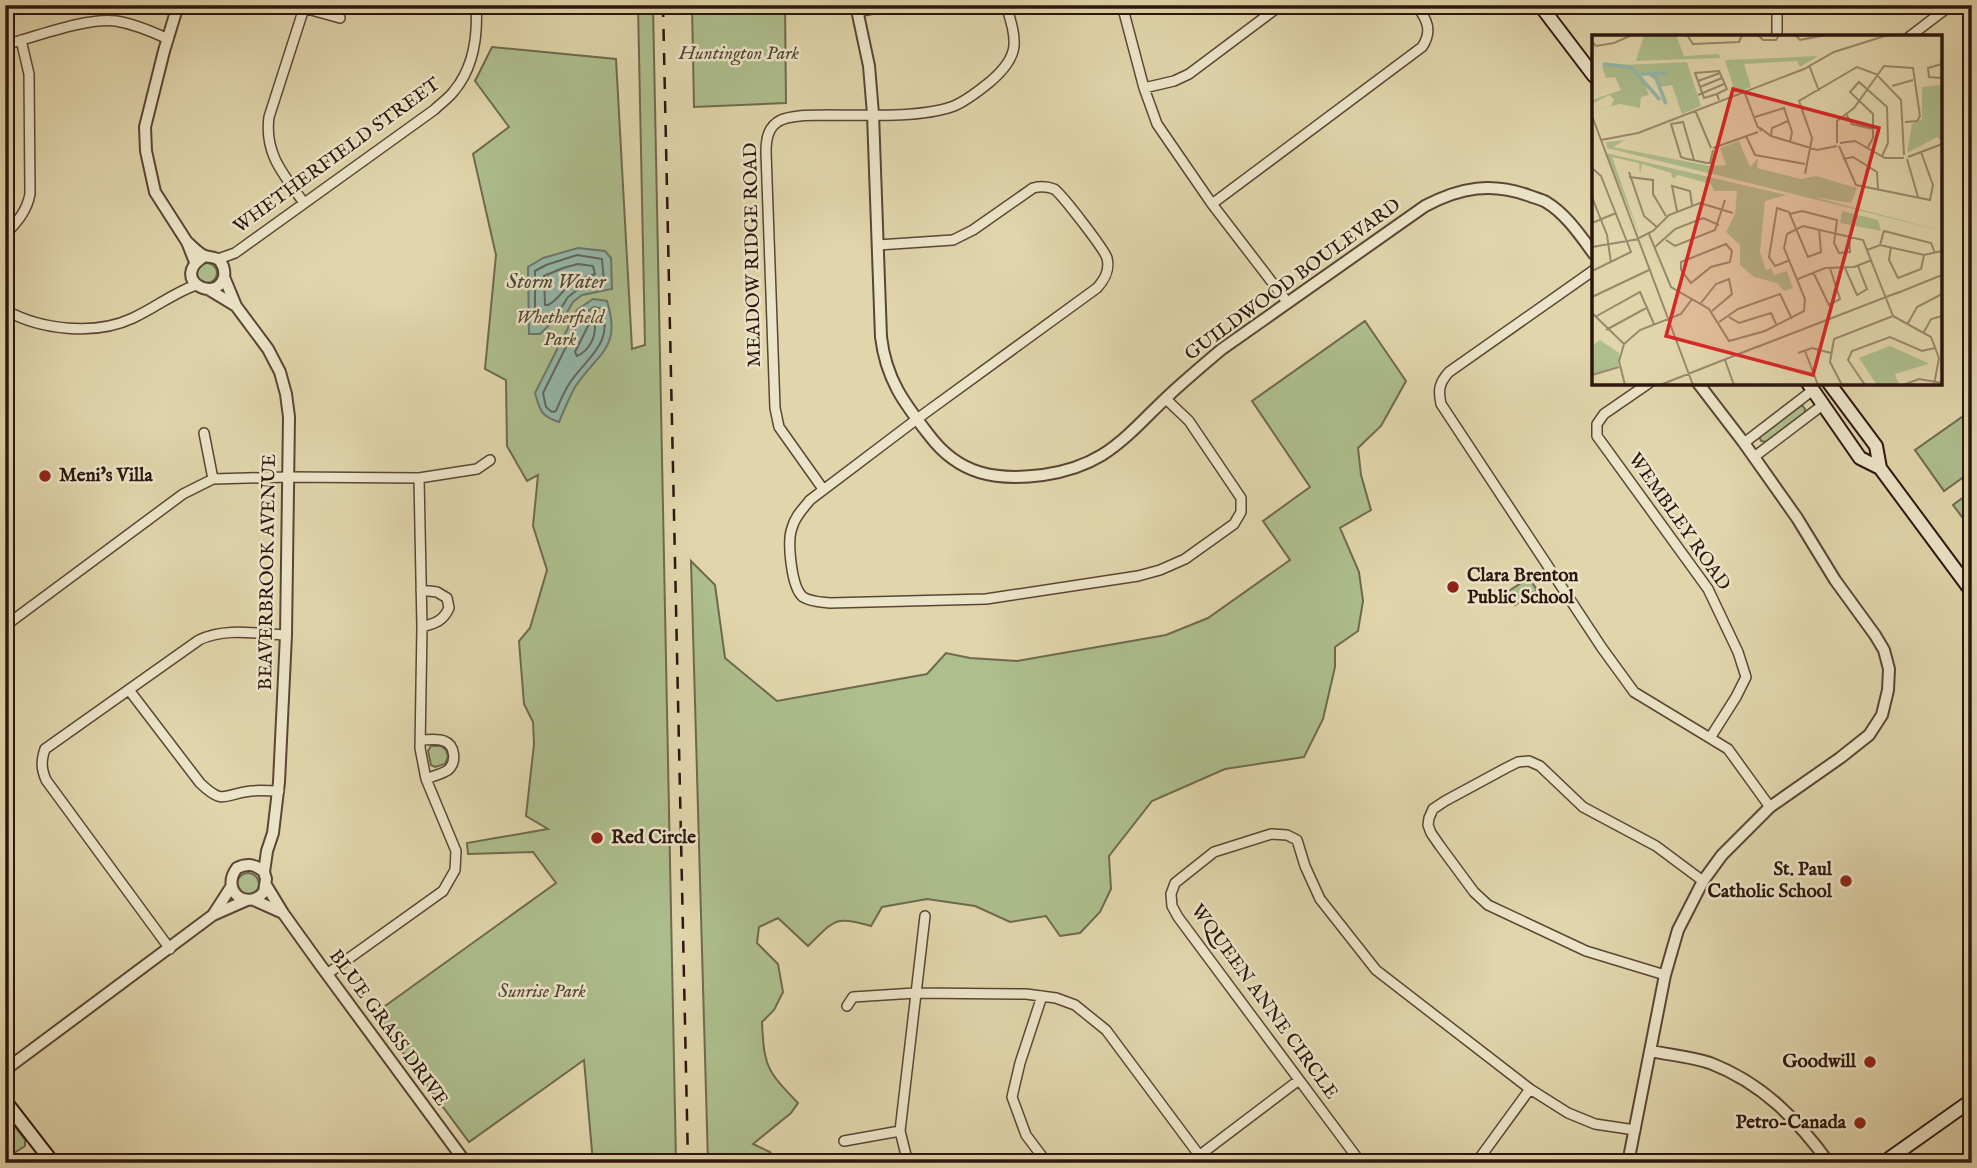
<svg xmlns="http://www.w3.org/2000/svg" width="1977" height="1168" font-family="'IM FELL English',serif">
<rect width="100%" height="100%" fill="#e1d5ab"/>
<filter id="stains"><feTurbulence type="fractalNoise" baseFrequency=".00286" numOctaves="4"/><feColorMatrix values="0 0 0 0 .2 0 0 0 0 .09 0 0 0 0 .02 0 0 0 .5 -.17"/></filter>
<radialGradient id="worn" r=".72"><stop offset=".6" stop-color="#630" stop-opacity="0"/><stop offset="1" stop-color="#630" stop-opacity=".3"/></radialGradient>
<!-- green -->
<path fill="#aebe8d" stroke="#6e6a4e" stroke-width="2" d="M638,5H653L676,1163H593L584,1060L469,1142L374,1014L556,883L533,852L468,854L467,843L548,829L526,816L534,744L533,722L524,704L519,641L530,628L547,570L533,526L538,475L527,481L507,446L506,380L485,369L496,255L473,154L509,127L475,81L492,47L616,59L632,349L645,345Z
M692,5H785L786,103L694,107Z
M197 273a10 10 0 1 1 20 0a10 10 0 1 1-20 0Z
M1365,321L1406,381L1381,426L1358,448L1361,475L1371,510L1340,528L1359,572L1363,601L1358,631L1335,647V667L1323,719L1304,757L1225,769L1152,801L1109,856L1111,889L1100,912L1080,933L1060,936L1046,916L1010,922L975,906L927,899L882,907L871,926C834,915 835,920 808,946L778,918L759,927L757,943L778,964L783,992L774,1010L762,1022C764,1067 767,1071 798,1103L791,1113L753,1144L770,1152L777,1163H708L691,561L715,585L725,658L777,701L927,674L946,653L970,658L1017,661L1166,635L1208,618L1290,560L1263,521L1310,487L1252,401Z
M1802,405L1805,409V413L1766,442L1761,441L1759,436Z
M1972,410V471L1944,491L1915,450Z
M1972,491V530L1953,505Z
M1529,578L1537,590L1515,605L1507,592Z
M431,746H441L446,750L448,757L445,764L435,767L431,765L428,751Z
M237 884a11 11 0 1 1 22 0a11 11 0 1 1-22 0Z
M5,1113L25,1140V1146L5,1159Z"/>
<!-- water -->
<path fill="#94b8ac" stroke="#6b776d" stroke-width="2" d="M578,248L605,251L611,258L612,289L582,295L573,302L566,314L557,318L540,334H529L528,267L543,258Z
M593,299L607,301C622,349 598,352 575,387C569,398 564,410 559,422C541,416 540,411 535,393L577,310Z"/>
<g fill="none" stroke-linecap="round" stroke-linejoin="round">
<!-- shore -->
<path stroke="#60675d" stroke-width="2" d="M577,255L602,259L604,282L577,290L568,297L561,308L541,324H537L535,321V271L546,265Z
M578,264L593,266L595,274C588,277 580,278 573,282C563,288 559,300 548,305H545L544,276L563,268Z
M594,307L602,309C613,343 589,356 571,381C565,390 560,401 556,411L552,412L546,407L543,393L582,315Z
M591,320L595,322C596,337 590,350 577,356L575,352Z"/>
<defs>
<path id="minor" d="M1122,5L1144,88L1157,124L1212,204L1288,303
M304,8L340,18
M857,12L891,5
M1777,37V5
M1909,37L1951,5
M5,45C35,37 87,17 116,21C134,24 151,31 168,39
M1144,88L1174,81L1189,74L1281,5
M304,203C284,175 264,154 269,117L305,5
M1212,204L1422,47C1433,31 1427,19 1416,5
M5,235C17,222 27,211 30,194L29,74L21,40
M878,245L953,240L973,230L1033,188C1041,186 1046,186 1054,189C1061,193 1104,249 1107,258C1110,270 1105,279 1097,288L917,419L810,500C803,509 795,516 792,528C787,541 791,587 803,597C811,602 821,602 830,603L986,599L1138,576L1160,570L1185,559L1234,524L1241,512V498L1189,421L1166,399
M218,259L235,253L434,110C440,104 449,98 454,91C474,67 478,35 476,5
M1594,270L1449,372C1439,383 1438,390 1441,404L1602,648L1634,692L1728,749L1770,807
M5,310C41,330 95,336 133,318C155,308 173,293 196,285
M1649,383L1604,414L1597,424V436L1708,589L1738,652L1746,677L1736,697L1710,738
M204,433L213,479
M1744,443L1813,390
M1754,457L1824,404
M823,489L779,427L775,408L766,152C766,139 768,126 781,120C795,114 813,116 828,115C863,115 919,118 951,107C964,103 980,90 991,81C1021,55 1017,41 1006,5
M421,590L437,592L447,598L449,608C443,621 436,623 422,627
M5,626L183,494L213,479L288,477L419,478L477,469L490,460
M129,690L200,783C224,806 223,794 251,791C260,790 270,791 279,791
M421,740C428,740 437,738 444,741C455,745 457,762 448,770C442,774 433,776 426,779
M170,949L46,780C41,768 41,761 45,749L199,640C225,627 258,634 286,635
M327,974L443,891L455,870L456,851L426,779L420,748L422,627L419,478
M1665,975L1586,951L1488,905L1474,892L1440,846L1431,833L1428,825L1429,818L1433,809L1445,801L1506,768L1518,762L1529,761L1540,766L1583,807L1656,846L1703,881
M1042,996L1020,1063L1012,1097L1026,1135L1047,1163
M847,1006L853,997L915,993L1026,994L1056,998L1075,1005L1106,1030L1205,1163
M1530,1089L1568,1113L1595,1124L1635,1130
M844,1141L900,1131
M1200,1155L1299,1080
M908,1163L900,1131L925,916
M1361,1163L1178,917L1172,906L1171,894L1175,883L1214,852L1271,834L1287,835L1297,840L1305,866L1320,899L1376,970L1530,1089L1476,1163"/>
<path id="tertiary" d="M178,5L164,51L145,127L146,151L155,192L187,242L195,262
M856,5L869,66L873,114L881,337C886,379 904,403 929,435C959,475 996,481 1043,475C1064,472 1084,466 1102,455C1126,440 1146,417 1166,398C1184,381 1203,365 1222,349L1425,206C1461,187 1492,182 1530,196C1535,198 1541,199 1546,202C1566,214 1580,235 1594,254
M187,242C192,246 199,254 205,256C211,258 215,256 220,261C223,265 225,271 224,277C216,305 168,278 205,256
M224,277L236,306L268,349L280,372L286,394L289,417L286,635L279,782L273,833L267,851L264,872L266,879L264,892C246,912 220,890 237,868C247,863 255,864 264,872
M208,289L236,306
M266,885L283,913L321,966L466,1163
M254,900L283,913
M213,915L231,887
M1651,1051C1670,1055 1692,1057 1710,1063C1762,1083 1797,1119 1829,1163
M5,1070L213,915L247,900
M1628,1163L1665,975L1678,930L1703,881L1722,855L1770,807L1840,758L1869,735L1882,715L1888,690L1889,669L1884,650L1875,635L1835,580L1797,518L1744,443L1698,383"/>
<path id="secondary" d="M1540,5L1594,76
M1808,383L1860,458L1880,468
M1829,383L1876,446L1880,468L1972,592
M5,1101L53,1163
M1883,1163L1972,1100"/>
</defs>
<!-- minor casing -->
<use href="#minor" stroke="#5a4635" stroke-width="12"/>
<!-- tertiary casing -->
<use href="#tertiary" stroke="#5a4635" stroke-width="14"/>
<!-- secondary casing -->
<use href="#secondary" stroke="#2d160e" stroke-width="16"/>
<!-- minor -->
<use href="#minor" stroke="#ece4c8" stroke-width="9"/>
<!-- tertiary -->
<use href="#tertiary" stroke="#ece4c8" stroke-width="10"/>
<!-- secondary -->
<use href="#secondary" stroke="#ece4c8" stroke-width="12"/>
<!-- rail -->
<path stroke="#2d160e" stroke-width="2.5" stroke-dasharray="12 12" stroke-linecap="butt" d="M663,5L688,1163"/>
</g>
<!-- markers -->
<g fill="#8f2418" stroke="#ece4c8" stroke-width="2.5">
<circle cx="45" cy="476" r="7"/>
<circle cx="1453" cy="587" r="7"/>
<circle cx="597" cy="838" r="7"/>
<circle cx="1846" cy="881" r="7"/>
<circle cx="1870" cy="1062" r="7"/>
<circle cx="1860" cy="1123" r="7"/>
</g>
<g text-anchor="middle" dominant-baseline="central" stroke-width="5" stroke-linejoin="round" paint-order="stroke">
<!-- park labels -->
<g font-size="19" font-style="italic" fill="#544834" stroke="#ece4c8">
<text x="739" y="54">Huntington Park</text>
<text x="560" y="318">Whetherfield<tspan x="560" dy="22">Park</tspan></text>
<text x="542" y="992">Sunrise Park</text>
</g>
<!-- street labels -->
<g font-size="19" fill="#2d160e" stroke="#ece4c8">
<text transform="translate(337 156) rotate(-36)">WHETHERFIELD STREET</text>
<text transform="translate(753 255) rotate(-91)">MEADOW RIDGE ROAD</text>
<text transform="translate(1293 280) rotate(-36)">GUILDWOOD BOULEVARD</text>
<text transform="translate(1679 522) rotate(55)">WEMBLEY ROAD</text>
<text transform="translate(268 572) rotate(-89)">BEAVERBROOK AVENUE</text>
<text transform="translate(1264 1002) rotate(54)">WQUEEN ANNE CIRCLE</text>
<text transform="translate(388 1028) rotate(54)">BLUE GRASS DRIVE</text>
</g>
<!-- poi labels -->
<g font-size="19" font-weight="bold" fill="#2d160e" stroke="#ece4c8" text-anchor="start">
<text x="59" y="476">Meni's Villa</text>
<text x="1467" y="576">Clara Brenton<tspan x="1467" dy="22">Public School</tspan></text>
<text x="611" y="838">Red Circle</text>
<text x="1832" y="870" text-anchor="end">St. Paul<tspan x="1832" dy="22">Catholic School</tspan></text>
<text x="1856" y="1062" text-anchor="end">Goodwill</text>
<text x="1846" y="1123" text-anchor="end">Petro-Canada</text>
</g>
<!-- water labels -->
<g font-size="21" font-style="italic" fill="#4c473d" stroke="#ece4c8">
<text x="556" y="282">Storm Water</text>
</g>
</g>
<!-- overview -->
<g transform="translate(1592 35)">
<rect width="350" height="350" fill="#e1d5ab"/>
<path d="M52,0H84L92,21L127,19L128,23L44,26ZM226,21L208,32L205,26L152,29L159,52L143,58L133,25ZM95,27L109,71L90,79L80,50L68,52L64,42L54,38L50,41L57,60L49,62L48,73L28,69L0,76L19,71L22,64L17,60L0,69V65L29,55L23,42L14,43L10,31ZM350,50V106L345,102L315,118L320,89L330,84V52ZM33,105L21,112L117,131L134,130L128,113L147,106L158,132L166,123L165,133L209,144L224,141L265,153L259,168L222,162L350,196L15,113L14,107ZM14,118L194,160L173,166L168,217L174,235L179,233L182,240L195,236L201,253L192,256L185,248L162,242L148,230V210L134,197L143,179L145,156H122L119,149L86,140L81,144L79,138L50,129L48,139L47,128L20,122L48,201ZM250,176L286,185L289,196L248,188ZM8,305L27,318L26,331L1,339L0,311ZM298,311L336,328V329L303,339L307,350H285L267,323Z" fill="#aebe8d"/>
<path fill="none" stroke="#94b8ac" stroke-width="3.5" d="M11,29L39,32L68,65M55,37L64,43L74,69M49,39L75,38"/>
<path fill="none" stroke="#99896c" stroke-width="2" d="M95,0L101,9L147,7L150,0M166,0L171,5H184L187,0M203,0L208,5L234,0M0,7L4,11L22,8L40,0M350,29L336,33L337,42L350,43M217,30L227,56M106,46L128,38M300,51L321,45M108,52L130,43M152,56L166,93M125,59L135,54L127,36L103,38L112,63L125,59L127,65M106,60L132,49M103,75L119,113M254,79L260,89L281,94M0,81L101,350M163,82L192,73L200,97L198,107M169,96L167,92L179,101L225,115L245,111M154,101L163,120L213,129M179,101L180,93L196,86M9,105L46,98L212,34L242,17L296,0M245,108V86L262,73L292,31L321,33L328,81L325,86L313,87M248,108L263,106L293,123H312M247,111L264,150L338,165L341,150L329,117M276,112L281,103V79L258,57L267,47L295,72L296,108L290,121M121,113L166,97M316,122L350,109M251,124L261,122L285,137L286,155M315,124L326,162M102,125L91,87L79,89L89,122L91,123L115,128H118L121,115M0,133L9,141L39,217L0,236M37,137L52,181L65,192M213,139L220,103L207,66L265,32L284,39L309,65L312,120M37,142L61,145V159L74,181M0,162L15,200L19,228M85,176L80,151L98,156L100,170M198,179L210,176L245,185L242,208L247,218L258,217L257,200M0,188L24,178M57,199L79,252L117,274L137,306L173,296L212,276L213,264L192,213L195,199L211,191L271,205L301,281M47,203L61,196L77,180L108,168L141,178M74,205L83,211L123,195L133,165M134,209L140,216L138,227L119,232L99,248L89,235V227ZM288,210L292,196L339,208L343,218M0,212L47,204M63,212L83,194L111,183L127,190M299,212L297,225L306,243L329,234L332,220M275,215L288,210L332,220L350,216M198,225L183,231L177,222L185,173L197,177L216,222L229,217L227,194M253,233L265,260L275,254L266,231M221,237L237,270L248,264L238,233M206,244L233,233L262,232L280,225M303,259L350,240M0,262L57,235M109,268L124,249L137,244L140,259L120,276M0,278L32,309M301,281L339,302L347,323L342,350M3,282L48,257L62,289M137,282L147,288L179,278L185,291M127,287L146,274L188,259L200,284M315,290L325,272L350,259M14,295L56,272M332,297L339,284L350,281M165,312L307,257M213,316L226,350M206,318L220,313L239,318M133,325L142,350M0,340L27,332M33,350L27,326L32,309L48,295L89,279L100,264M68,350L167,311M250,350L238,327L242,304L301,281M273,350L256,325L260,316L298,302L330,316L343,313M311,350L327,344L350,348"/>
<path fill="#d62828" fill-opacity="0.15" stroke="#d62828" stroke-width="3.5" d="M141,54L287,93L221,340L74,301Z"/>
<rect width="350" height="350" fill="none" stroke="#2d160e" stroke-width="3.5"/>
</g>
<!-- margin -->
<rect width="1977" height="1168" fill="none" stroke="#e1d5ab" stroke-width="28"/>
<rect x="7" y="7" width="1963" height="1154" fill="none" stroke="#2d160e" stroke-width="3.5"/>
<rect x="14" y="14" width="1949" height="1140" fill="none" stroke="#2d160e" stroke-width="2"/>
<rect width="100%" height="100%" filter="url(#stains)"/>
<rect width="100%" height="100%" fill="url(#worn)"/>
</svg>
